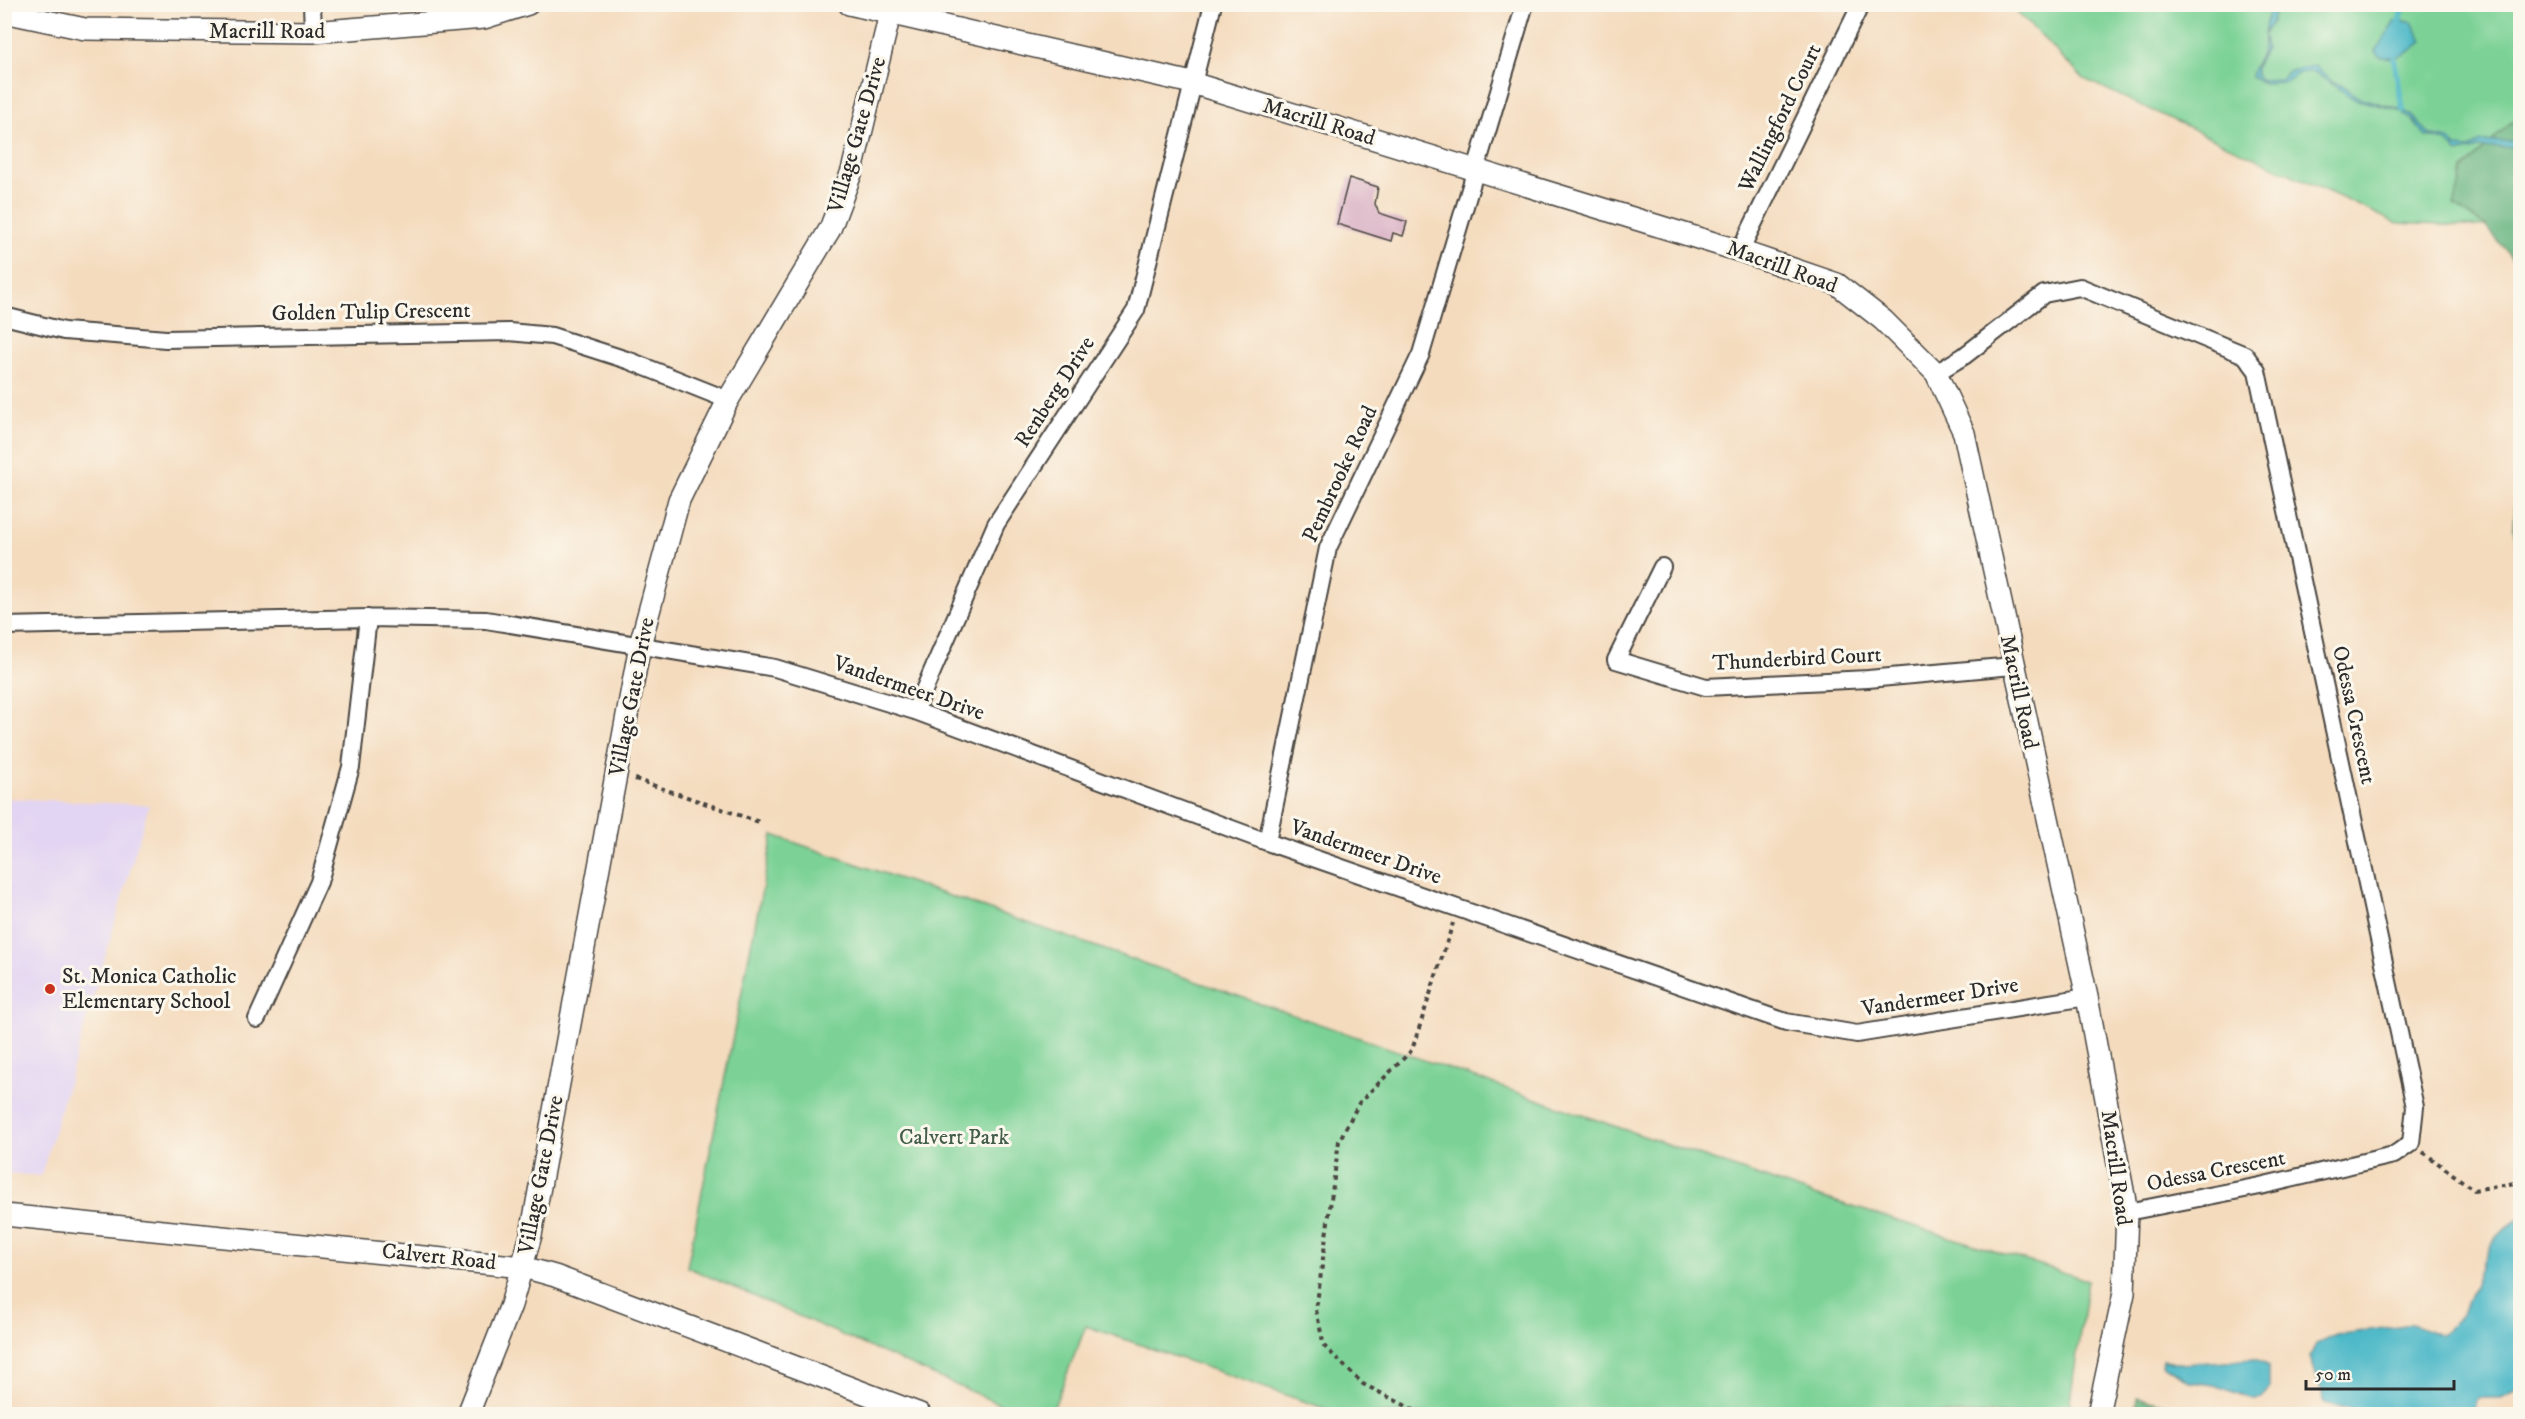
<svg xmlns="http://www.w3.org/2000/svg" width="2525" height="1419" font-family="'IM FELL DW Pica',serif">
<rect width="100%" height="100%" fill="#fbf7ec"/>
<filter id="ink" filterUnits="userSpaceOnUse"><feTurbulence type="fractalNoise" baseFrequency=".0167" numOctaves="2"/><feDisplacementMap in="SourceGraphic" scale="12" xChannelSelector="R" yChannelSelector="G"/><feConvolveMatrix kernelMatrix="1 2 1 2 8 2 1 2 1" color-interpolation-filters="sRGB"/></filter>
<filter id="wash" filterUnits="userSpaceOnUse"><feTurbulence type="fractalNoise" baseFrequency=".008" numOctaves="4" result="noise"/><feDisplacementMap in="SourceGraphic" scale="24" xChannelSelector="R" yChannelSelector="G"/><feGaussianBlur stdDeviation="1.35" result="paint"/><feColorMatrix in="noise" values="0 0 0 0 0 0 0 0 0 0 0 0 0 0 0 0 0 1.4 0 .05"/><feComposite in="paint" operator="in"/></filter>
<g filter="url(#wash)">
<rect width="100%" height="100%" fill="#f4dbbe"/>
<!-- built -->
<path fill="#e2d4f3" d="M5,798L149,805L41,1176L5,1173Z"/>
<!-- green -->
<path fill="#7cd296" stroke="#547e60" stroke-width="1.5" d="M2010,5H2520V120L2510,123L2487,227L2396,223L2084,79Z
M773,835L1811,1194L2088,1280L2068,1414H1341L1086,1326L1051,1414H1022L687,1267Z"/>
<!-- forest -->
<path fill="#65b47f" stroke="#487055" stroke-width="1.5" d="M2520,120V268L2487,227L2454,206L2463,170L2510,123Z
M2520,418V558L2513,527Z
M2137,1397L2208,1414H2134Z"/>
<!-- water -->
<path fill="#4cb8c7" stroke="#3c7279" stroke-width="1.5" d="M2273,5H2285L2276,7L2272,22L2264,34L2266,49L2256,66V75L2261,80L2282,79L2287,72L2315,65L2333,83L2344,86L2357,97L2403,110L2413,116L2430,135L2448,139L2456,147L2470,148L2481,142L2520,141V147L2479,148L2458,153L2445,141L2426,136L2413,120L2399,110L2354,99L2314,72L2299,73L2286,82L2263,83L2251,77C2252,64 2262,58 2263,46C2265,29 2264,21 2273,5Z
M2395,21L2412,22L2422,41C2409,54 2399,59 2380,57L2376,51Z
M2520,1219V1389L2501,1398H2478L2473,1413L2470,1414H2367L2325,1403L2310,1356L2316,1344L2336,1335L2412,1324L2441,1335C2448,1328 2458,1320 2463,1311C2482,1279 2482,1235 2520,1219Z
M2163,1359L2184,1364L2255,1359L2269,1366V1388L2262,1398L2253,1399L2214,1385L2192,1382L2162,1365Z"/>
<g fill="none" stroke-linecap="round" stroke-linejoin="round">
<!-- stream -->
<path stroke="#4cb8c7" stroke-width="6" d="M2399,21L2405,4
M2394,59L2403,110"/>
</g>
<g id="blocks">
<!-- building -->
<path fill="#d2a1bc" d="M1349,178L1378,187L1375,204L1379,213L1407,222L1403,236L1393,233L1391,241L1337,224Z"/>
</g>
</g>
<g filter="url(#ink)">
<use href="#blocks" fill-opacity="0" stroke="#494541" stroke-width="1.5"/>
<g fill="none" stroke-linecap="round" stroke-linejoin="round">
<defs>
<path id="minor" d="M312,4L313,32
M1740,251L1861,4
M4,316L64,331L166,339L509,332L552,336L630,361L728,400
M1936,373L1964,356L2044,294L2080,287L2245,355L2257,371L2415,1107L2411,1143L2394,1155L2260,1186L2127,1212
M1662,567L1616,660L1706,687L1868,679L2013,666
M4,626L368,618L486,620L775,668L915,711L1267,842L1786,1022L1857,1034L2087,997
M915,711L996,524L1136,310L1213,4
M1267,842L1328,548L1421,354L1525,4
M257,1019L319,882L351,767L368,618"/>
<path id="tertiary" d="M849,4L1192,83L1740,251L1837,284L1883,320L1936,373L1964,433L2087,997L2127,1212L2124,1293L2098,1414
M4,12L85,29L313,32L484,18L528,4
M4,1215L523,1267L555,1276L920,1414
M468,1414L511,1305L531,1235L640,645L679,500L728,400L830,229L852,171L890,14"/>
</defs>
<!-- minor casing -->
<use href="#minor" stroke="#494541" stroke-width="20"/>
<!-- tertiary casing -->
<use href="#tertiary" stroke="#494541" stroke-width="24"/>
<!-- path -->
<path stroke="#494541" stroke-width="4" stroke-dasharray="4.5 4.5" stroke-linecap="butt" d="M635,779L762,823
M2423,1152L2474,1190L2520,1182
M1422,1414L1363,1384L1324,1346L1316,1310L1339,1141L1359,1103L1412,1050L1453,923"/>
<!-- minor -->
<use href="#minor" stroke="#fff" stroke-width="16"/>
<!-- tertiary -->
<use href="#tertiary" stroke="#fff" stroke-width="21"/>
</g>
</g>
<!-- markers -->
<circle fill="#c8321e" stroke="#fbf7ec" stroke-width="2" cx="50" cy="989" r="6"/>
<g text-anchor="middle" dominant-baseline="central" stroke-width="6" stroke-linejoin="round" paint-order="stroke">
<!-- street labels -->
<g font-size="22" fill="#2b2b2b" stroke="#fbf7ec">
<text x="267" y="31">Macrill Road</text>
<text transform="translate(1780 118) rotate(-64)">Wallingford Court</text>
<text transform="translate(1319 122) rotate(17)">Macrill Road</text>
<text transform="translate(857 135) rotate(-74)">Village Gate Drive</text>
<text transform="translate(1782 267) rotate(20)">Macrill Road</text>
<text transform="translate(371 312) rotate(-1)">Golden Tulip Crescent</text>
<text transform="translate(1055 392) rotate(-57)">Renberg Drive</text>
<text transform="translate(1340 474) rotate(-65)">Pembrooke Road</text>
<text transform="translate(1797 659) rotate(-3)">Thunderbird Court</text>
<text transform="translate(909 688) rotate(19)">Vandermeer Drive</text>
<text transform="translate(2019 692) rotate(78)">Macrill Road</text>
<text transform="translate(632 697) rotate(-79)">Village Gate Drive</text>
<text transform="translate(2354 715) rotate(78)">Odessa Crescent</text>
<text transform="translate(1366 852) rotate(19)">Vandermeer Drive</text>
<text transform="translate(1940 997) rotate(-9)">Vandermeer Drive</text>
<text transform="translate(2116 1168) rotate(82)">Macrill Road</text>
<text transform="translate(2216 1171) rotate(-11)">Odessa Crescent</text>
<text transform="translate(541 1175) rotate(-79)">Village Gate Drive</text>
<text transform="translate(439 1257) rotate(6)">Calvert Road</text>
</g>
<!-- poi labels -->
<g font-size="22" fill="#2b2b2b" stroke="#fbf7ec" text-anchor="start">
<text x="62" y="976">St. Monica Catholic<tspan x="62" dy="25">Elementary School</tspan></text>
</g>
<!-- park labels -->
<g font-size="22" fill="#435d4b" stroke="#fbf7ec">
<text x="954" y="1137">Calvert Park</text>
</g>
</g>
<!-- margin -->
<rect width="2525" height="1419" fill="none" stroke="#fbf7ec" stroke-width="24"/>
<!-- scale -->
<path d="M2306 1380v9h148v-9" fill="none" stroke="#2b2b2b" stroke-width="3"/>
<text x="2315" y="1380" font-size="18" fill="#2b2b2b" stroke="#fbf7ec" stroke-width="4.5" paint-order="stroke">50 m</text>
</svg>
